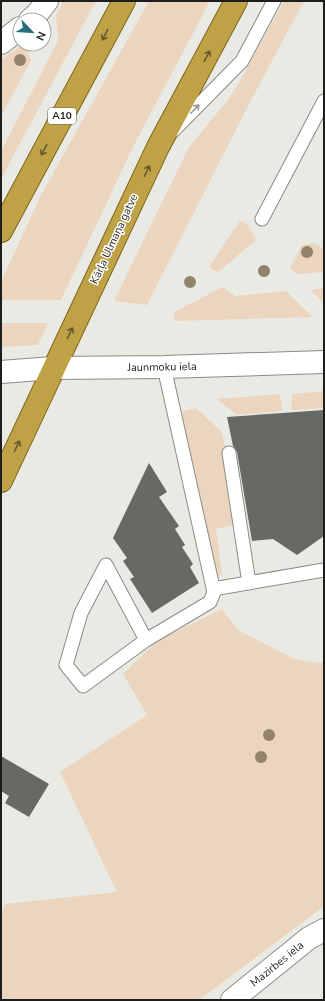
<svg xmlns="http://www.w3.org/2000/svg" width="325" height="1001" font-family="'Nunito Sans',sans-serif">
<rect width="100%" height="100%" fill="#eaeae4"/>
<!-- green -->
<path fill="#ebd5bf" d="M63,1H96L1,179V151L58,41L56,15Z
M149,1H210L133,147L61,300H1V282L41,195Z
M284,1H304L247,108L147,305L114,301L189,147L228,100L240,81Z
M24,44L31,60L1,117V59Z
M240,221L248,225L256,240L218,272L209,267Z
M314,243L324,249V272L297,274L290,268L302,245Z
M223,287L235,296L286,291L313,317L175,321L174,312Z
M324,288V304L311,290Z
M1,323H48L38,345L1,347Z
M324,391V408L291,410L292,394Z
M280,394L282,411L237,415L217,399Z
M196,408L222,432L225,447L234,525L216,529L222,575L217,577L182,419L183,411Z
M222,609L238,630L294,659L317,663L324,662V906L199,1000H1V916L5,904L117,892L60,772L147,715L123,674L157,641Z"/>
<!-- building -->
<path fill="#676964" d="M324,410V536L297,555L273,539L252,541L237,452L233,446L227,417Z
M149,463L167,492L159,497L179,526L175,529L185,545L182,547L193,564L190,567L199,583L152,613L130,579L134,577L123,561L127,558L113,538Z
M1,756L49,784L29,817L5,803L9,796L1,791Z"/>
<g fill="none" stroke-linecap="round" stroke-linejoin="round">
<defs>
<path id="service" d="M173,131L242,61L274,1
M262,219L324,101
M229,453L249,583
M213,589L324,570
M146,640L106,565L81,613L66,665L83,686L146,640L210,602L214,592L164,367"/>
<path id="minor" d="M30,20L37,14L47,1
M1,43L20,28
M232,1000L309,938L324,930"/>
<path id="tertiary" d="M1,372L53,368L164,367L324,362"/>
<path id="trunk" d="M1,231L124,1
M1,481L158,147L236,1"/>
</defs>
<!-- service casing -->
<use href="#service" stroke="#8c8c86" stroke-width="15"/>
<!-- minor casing -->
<use href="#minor" stroke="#8c8c86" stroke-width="24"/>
<!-- tertiary casing -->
<use href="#tertiary" stroke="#8c8c86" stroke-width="24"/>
<!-- trunk casing -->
<use href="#trunk" stroke="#7d6419" stroke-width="24"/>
<!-- service -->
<use href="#service" stroke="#fff" stroke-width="13"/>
<!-- minor -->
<use href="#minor" stroke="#fff" stroke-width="22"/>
<!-- tertiary -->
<use href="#tertiary" stroke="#fff" stroke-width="22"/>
<!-- trunk -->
<use href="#trunk" stroke="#c0a246" stroke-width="22"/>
</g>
<!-- trees -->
<g fill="#93836d">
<circle cx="20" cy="60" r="6"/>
<circle cx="307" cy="252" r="6"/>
<circle cx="264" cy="271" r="6"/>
<circle cx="190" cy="282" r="6"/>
<circle cx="269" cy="735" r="6"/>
<circle cx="261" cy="757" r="6"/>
</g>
<!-- one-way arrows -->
<defs><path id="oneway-shaft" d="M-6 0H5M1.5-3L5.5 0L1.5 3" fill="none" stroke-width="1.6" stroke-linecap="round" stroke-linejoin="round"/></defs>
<g stroke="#66592e">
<use href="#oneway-shaft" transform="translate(105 35) rotate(118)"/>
<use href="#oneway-shaft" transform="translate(207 56) rotate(-62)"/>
<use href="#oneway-shaft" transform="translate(44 150) rotate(118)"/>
<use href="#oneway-shaft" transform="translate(147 171) rotate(-64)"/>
<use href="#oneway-shaft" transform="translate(70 333) rotate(-64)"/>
<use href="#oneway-shaft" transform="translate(17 446) rotate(-65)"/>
</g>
<use stroke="#999998" href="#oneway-shaft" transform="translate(195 109) rotate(-46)"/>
<g text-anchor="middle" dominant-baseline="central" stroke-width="3" stroke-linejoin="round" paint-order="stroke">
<!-- shield labels -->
<rect fill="#fffffe" stroke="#61615f" stroke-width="1" x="48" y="108" width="28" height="16" rx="3"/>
<g font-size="10" font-weight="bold" fill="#1d1d1b">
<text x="62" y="116">A10</text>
</g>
<!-- street labels -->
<g font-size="11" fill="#1d1d1b" stroke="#fffffe">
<text transform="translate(114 239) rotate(-65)">Kārļa Ulmaņa gatve</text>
<text transform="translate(162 367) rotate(-1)">Jaunmoku iela</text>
<text transform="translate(277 964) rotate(-39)">Mazirbes iela</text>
</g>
</g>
<!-- border -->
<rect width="325" height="1001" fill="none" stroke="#1d1d1b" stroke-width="4"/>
<!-- north arrow -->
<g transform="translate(32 32) rotate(115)"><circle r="19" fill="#fffffe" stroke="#a5a5a3"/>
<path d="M0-3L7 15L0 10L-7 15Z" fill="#266f78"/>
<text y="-6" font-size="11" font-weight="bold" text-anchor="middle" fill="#1d1d1b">N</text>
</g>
</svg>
